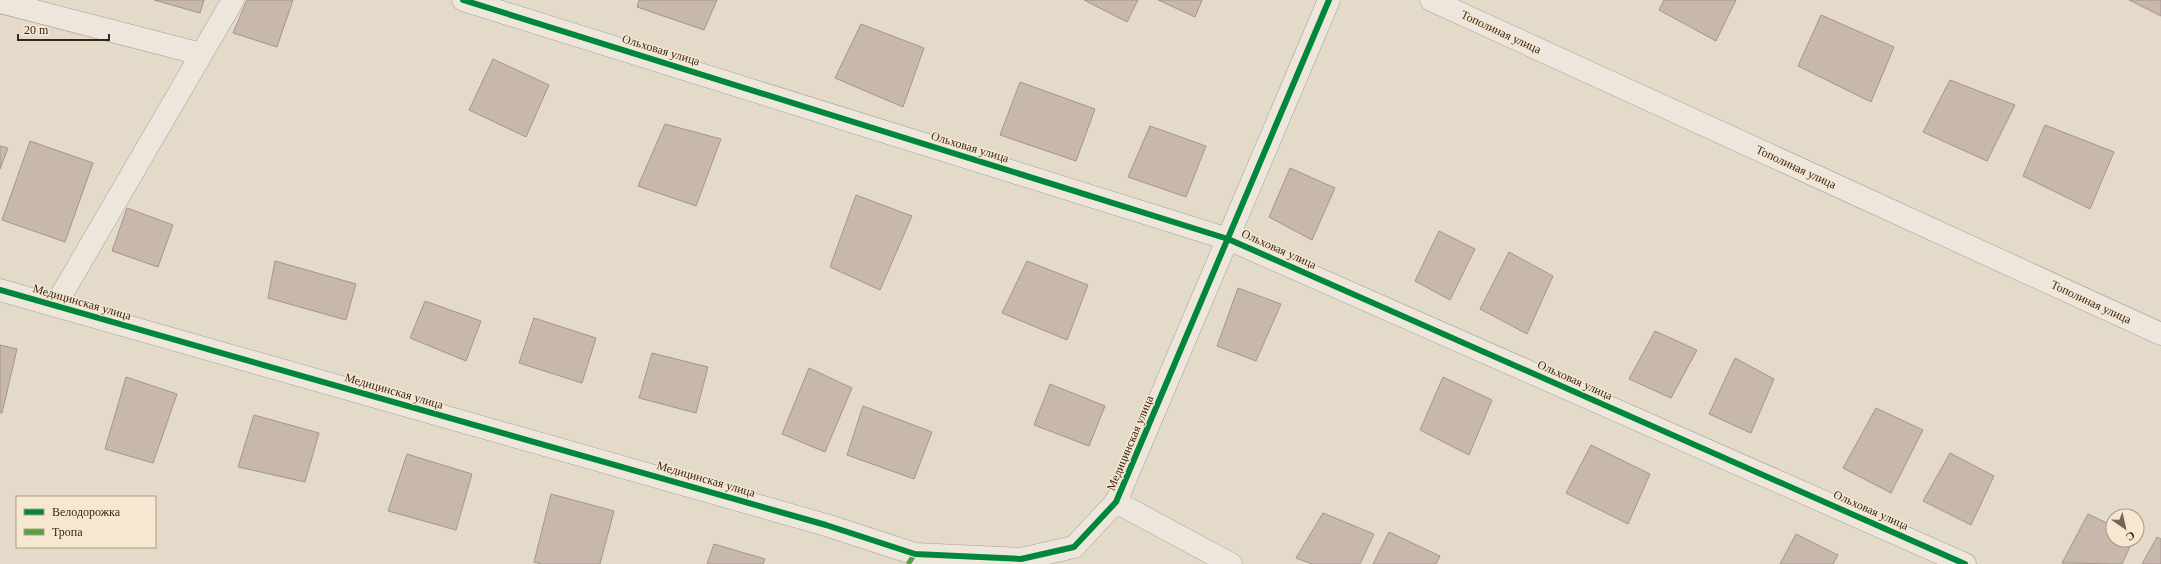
<svg xmlns="http://www.w3.org/2000/svg" width="2161" height="564" font-family="'Times New Roman',serif">
<rect width="100%" height="100%" fill="#e4daca"/>
<!-- building -->
<path fill="#c8b7ab" stroke="#a4958a" d="M154,0H204L200,13Z
M247,0H293L277,47L233,33Z
M639,0H717L704,30L637,7Z
M1084,0H1138L1127,22Z
M1158,0H1202L1195,17Z
M1664,0H1736L1716,41L1659,10Z
M2129,0H2161V16Z
M1821,15L1894,47L1871,102L1798,66Z
M861,24L924,48L903,107L835,78Z
M493,59L549,85L526,137L469,110Z
M1950,80L2015,105L1987,161L1923,132Z
M1020,82L1095,109L1076,161L1000,135Z
M665,124L721,139L696,206L638,186Z
M2045,125L2114,152L2090,209L2023,176Z
M1150,126L1206,146L1186,197L1128,177Z
M30,141L93,163L65,242L2,220Z
M0,146L8,148L0,169Z
M1290,168L1335,188L1312,240L1269,217Z
M856,195L912,216L880,290L830,267Z
M127,208L173,225L158,267L112,251Z
M1439,231L1475,249L1450,300L1415,281Z
M1509,252L1553,276L1527,334L1480,309Z
M275,261L356,284L346,320L268,298Z
M1027,261L1088,285L1067,340L1002,313Z
M1238,288L1281,304L1256,361L1217,346Z
M425,301L481,321L466,361L410,338Z
M534,318L596,338L582,383L519,363Z
M1655,331L1697,350L1671,398L1629,379Z
M0,345L17,349L2,413H0Z
M652,353L708,367L696,413L639,398Z
M1735,358L1774,379L1751,433L1709,414Z
M809,368L852,388L825,452L782,434Z
M126,377L177,394L153,463L105,449Z
M1443,377L1492,400L1469,455L1420,430Z
M1050,384L1105,406L1089,446L1034,425Z
M863,406L932,432L914,479L847,455Z
M1876,408L1923,430L1891,493L1843,468Z
M254,415L319,433L305,482L238,467Z
M1591,445L1650,474L1628,524L1566,493Z
M1950,453L1994,476L1971,525L1923,501Z
M407,454L472,474L456,530L388,511Z
M551,494L614,511L600,564H541L534,562Z
M1323,513L1374,534L1360,564H1312L1296,558Z
M2088,514L2113,526V540H2133L2122,564L2062,563Z
M1389,532L1440,556L1436,564H1373Z
M1796,534L1838,555L1833,564H1780Z
M2157,537L2161,539V564H2142Z
M714,544L765,559L763,564H707Z"/>
<g fill="none" stroke-linecap="round" stroke-linejoin="round">
<defs>
<path id="minor" d="M463,0L1228,239L1965,564
M1431,0L2161,334
M0,2L201,54
M0,290L826,525L915,554L1021,559L1074,547L1116,502L1329,0
M55,306L233,0
M1116,502L1231,564"/>
</defs>
<!-- minor casing -->
<use href="#minor" stroke="#a99f94" stroke-width="23"/>
<!-- minor -->
<use href="#minor" stroke="#ece6dd" stroke-width="22"/>
<!-- quiet -->
<path stroke="#53a341" stroke-width="5" stroke-dasharray="10 5" stroke-linecap="butt" d="M908,564L915,554"/>
<defs>
<path id="cycleway" d="M463,0L1228,239L1965,564
M0,290L826,525L915,554L1021,559L1074,547L1116,502L1329,0"/>
</defs>
<!-- cycleway casing -->
<use href="#cycleway" stroke="#f6e7d0" stroke-width="8"/>
<!-- cycleway -->
<use href="#cycleway" stroke="#00873e" stroke-width="6"/>
</g>
<g text-anchor="middle" dominant-baseline="central" stroke-width="3" stroke-linejoin="round" paint-order="stroke">
<!-- street labels -->
<g font-size="12" fill="#38261c" stroke="#f6e7d0">
<text transform="translate(1501 32) rotate(25)">Тополиная улица</text>
<text transform="translate(661 50) rotate(17)">Ольховая улица</text>
<text transform="translate(970 147) rotate(17)">Ольховая улица</text>
<text transform="translate(1796 167) rotate(25)">Тополиная улица</text>
<text transform="translate(1279 249) rotate(24)">Ольховая улица</text>
<text transform="translate(82 302) rotate(16)">Медицинская улица</text>
<text transform="translate(2091 302) rotate(25)">Тополиная улица</text>
<text transform="translate(1575 380) rotate(24)">Ольховая улица</text>
<text transform="translate(394 391) rotate(16)">Медицинская улица</text>
<text transform="translate(1130 443) rotate(-67)">Медицинская улица</text>
<text transform="translate(706 479) rotate(16)">Медицинская улица</text>
<text transform="translate(1871 510) rotate(24)">Ольховая улица</text>
</g>
</g>
<!-- legend -->
<rect x="16" y="496" width="140" height="52" fill="#f6e7d0" stroke="#aa9a88"/>
<rect x="24" y="509" width="20" height="6" fill="#00873e" stroke="#aa9a88"/>
<text x="52" y="516" font-size="12" fill="#38261c">Велодорожка</text>
<rect x="24" y="529" width="20" height="6" fill="#53a341" stroke="#aa9a88"/>
<text x="52" y="536" font-size="12" fill="#38261c">Тропа</text>
<!-- north arrow -->
<g transform="translate(2125 528) rotate(146)"><circle r="19" fill="#f6e7d0" stroke="#aa9a88"/>
<path d="M0-3L7 15L0 10L-7 15Z" fill="#746559"/>
<text y="-6" font-size="11" font-weight="bold" text-anchor="middle" fill="#38261c">С</text>
</g>
<!-- scale -->
<path d="M18 34v6h91v-6" fill="none" stroke="#38261c" stroke-width="2"/>
<text x="24" y="34" font-size="12" fill="#38261c" stroke="#f6e7d0" stroke-width="3" paint-order="stroke">20 m</text>
</svg>
